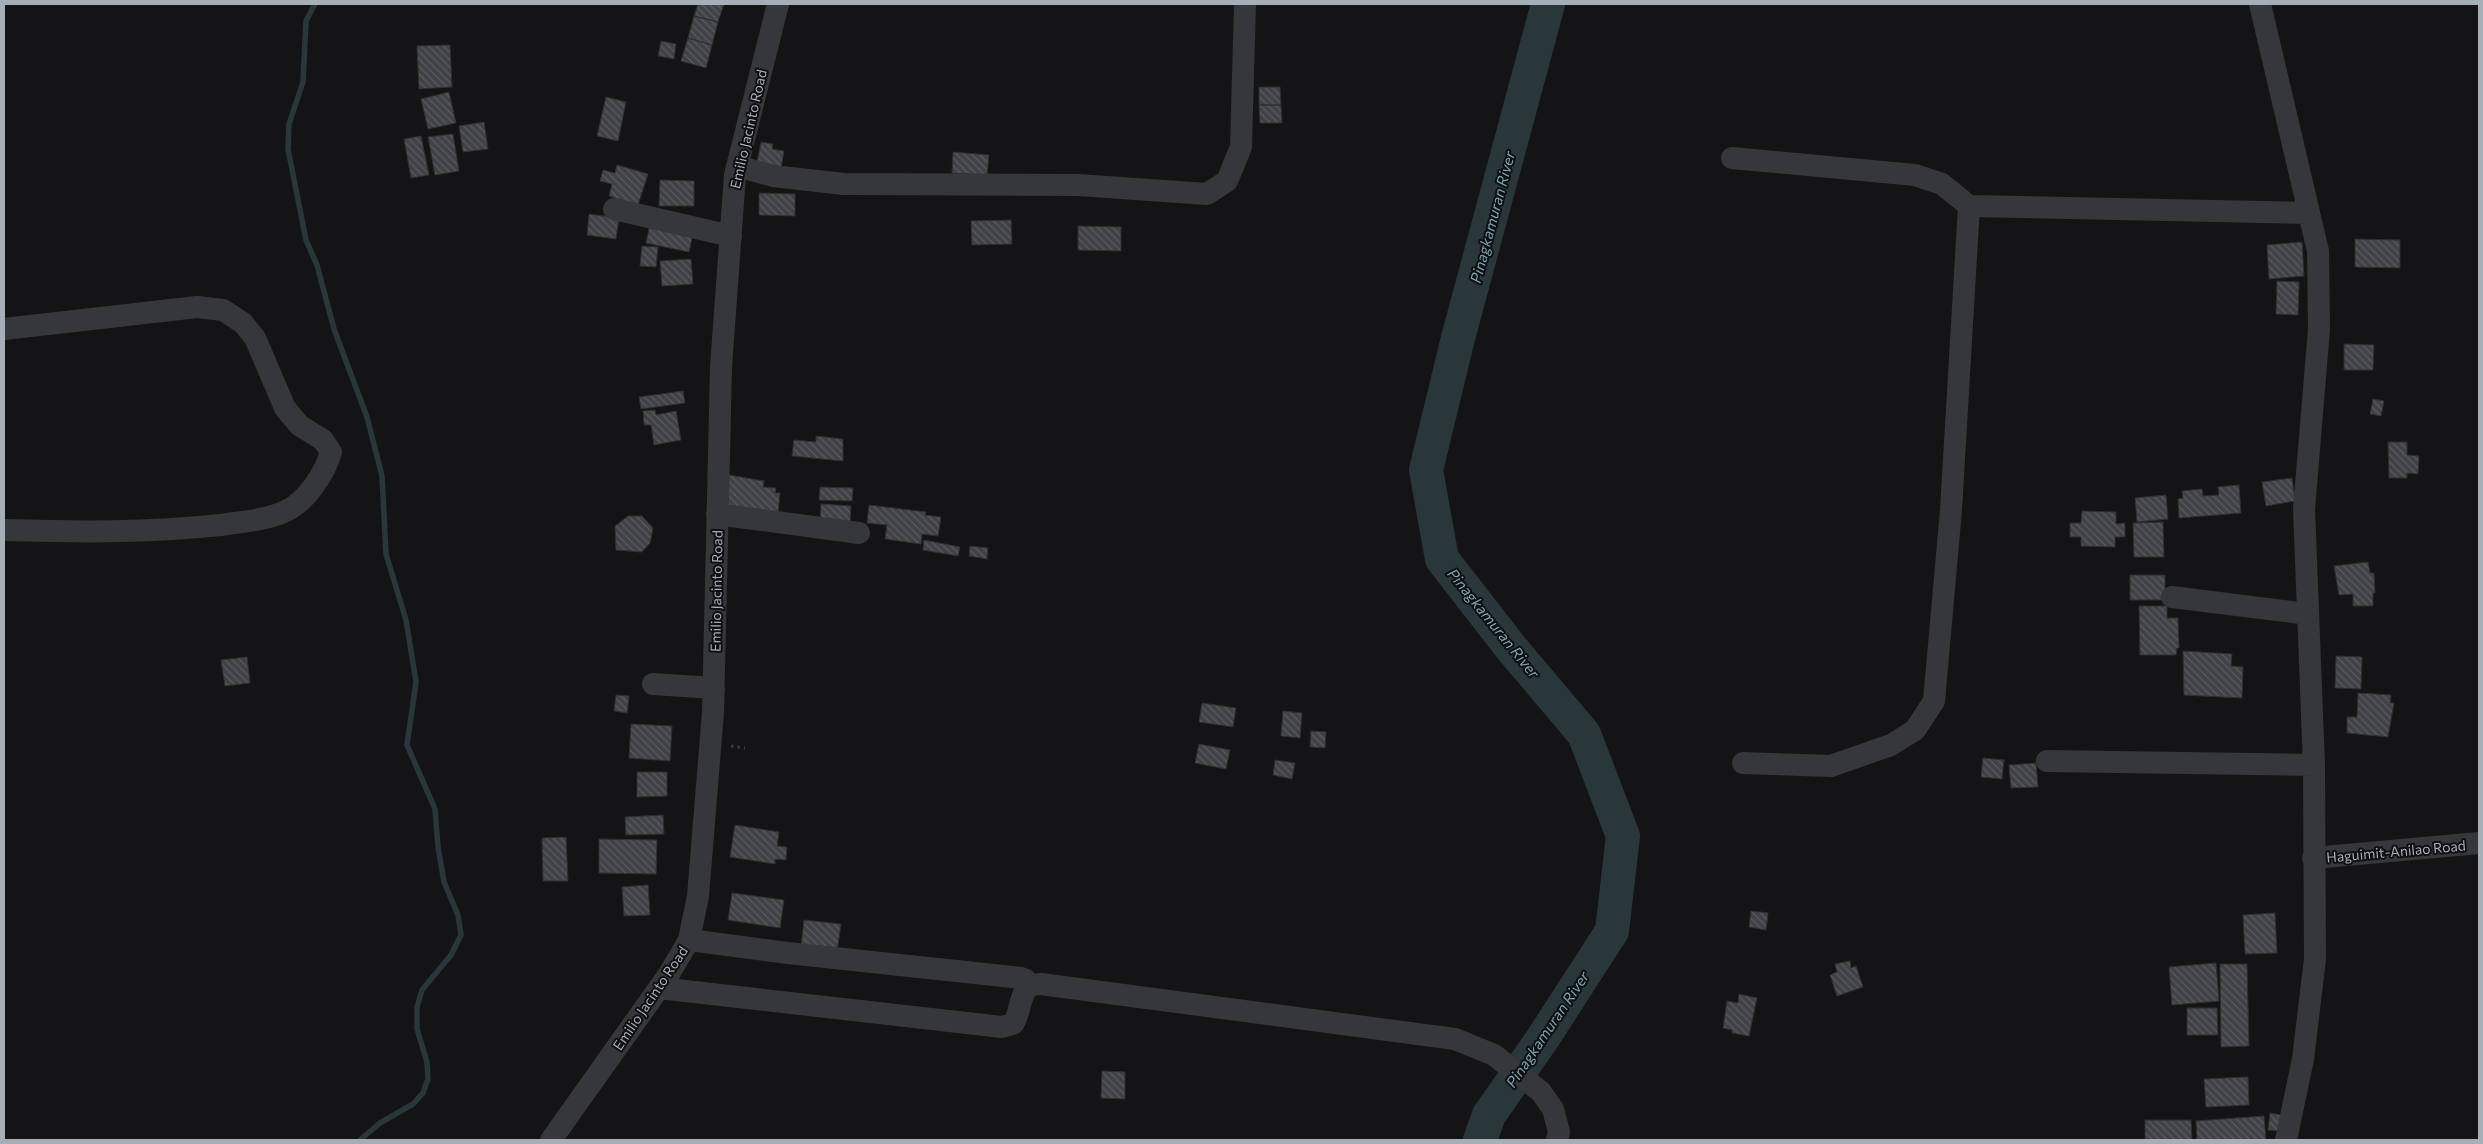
<svg xmlns="http://www.w3.org/2000/svg" width="2483" height="1144" font-family="Commissioner,sans-serif">
<defs>
<pattern id="building-back-hatch" width="6" height="6" patternUnits="userSpaceOnUse" patternTransform="scale(1.25)"><rect width="6" height="6" fill="#404246"/><path d="M-1 5l2 2M0 0l6 6M5-1l2 2" fill="none" stroke="#595b5e"/></pattern>
</defs>
<rect width="100%" height="100%" fill="#141416"/>
<g fill="none" stroke-linecap="round" stroke-linejoin="round">
<!-- stream -->
<path stroke="#2a373a" stroke-width="5.5" d="M315,4L306,21L303,82L289,124L288,149L306,240L317,265L334,329L367,417L382,476L386,554L406,620L416,682L407,745L435,809L438,847L444,882L458,915L461,935L451,955L422,990L417,1007V1029L427,1062L428,1079L423,1093L413,1104L380,1123L360,1140"/>
<!-- river -->
<path stroke="#2a373a" stroke-width="34" d="M1480,1140L1489,1115L1543,1038L1612,931L1623,836L1584,734L1512,649L1442,559L1426,470L1458,338L1548,4"/>
</g>
<!-- building -->
<path fill="url(#building-back-hatch)" stroke="#2e2f32" d="M698,4H724L718,22L694,16Z
M694,16L718,22L712,45L688,38Z
M688,38L712,45L706,68L681,61Z
M661,41L676,44L674,59L658,56Z
M450,45L452,87L419,89L417,46Z
M1259,87H1280L1281,105H1259Z
M449,92L456,123L428,129L421,99Z
M606,97L626,102L618,141L597,136Z
M1259,105H1281L1282,123H1260Z
M484,122L488,149L463,152L459,126Z
M453,134L459,171L435,175L428,137Z
M421,136L429,175L411,178L404,139Z
M761,142L773,144L772,149L784,151L781,168L757,163Z
M953,152L989,155L987,175L952,173Z
M617,165L648,174L638,205L609,196L612,184L600,181L603,170L615,173Z
M660,180L694,181V206H659Z
M759,193L795,194V216L759,215Z
M589,214L619,218L616,239L587,235Z
M1011,220L1012,244L972,245L971,221Z
M650,224L693,233L689,252L646,243Z
M1078,226L1121,227V251L1078,250Z
M2355,239L2400,240V268L2355,267Z
M2302,242L2304,276L2269,279L2267,245Z
M642,246L658,247L656,267L640,266Z
M691,259L693,284L662,286L660,261Z
M2277,281L2299,282L2298,315L2276,314Z
M2344,344L2374,345L2373,370H2344Z
M683,391L685,403L641,409L639,397Z
M2373,399L2384,401L2381,416L2370,414Z
M655,410L656,415L676,411L681,440L654,445L651,425H644L643,411Z
M816,436L843,439V461L792,456L794,440L816,442Z
M2388,442H2407V455L2419,456L2418,474L2407,473V478H2389Z
M729,475L764,481L763,487L776,488L775,493H780L778,514L722,507Z
M2292,478L2295,501L2266,506L2262,482Z
M2239,485L2241,513L2179,518L2178,499L2183,498L2182,491L2202,489L2203,496L2219,495L2218,487Z
M820,487L853,488L852,501L819,500Z
M2166,495L2168,519L2137,522L2135,498Z
M821,504L851,506L850,523L820,521Z
M869,505L926,512L925,515L941,517L938,536L922,534L921,544L885,539L887,525L867,523Z
M2082,511L2116,512V524L2125,523V537H2115V547L2081,546V537H2070V523H2081Z
M628,516H642L653,528L650,543L642,552L616,550L615,526Z
M2163,522L2164,557H2134L2133,523Z
M924,540L960,547L958,556L923,550Z
M970,546L988,548L987,559L969,556Z
M2368,562L2370,573H2374L2375,593H2373V606H2353V594L2339,595L2334,566Z
M2130,575H2165V600H2130Z
M2139,606H2167V618H2178L2179,648H2177L2176,655H2140Z
M2183,651L2232,654L2231,666L2243,667L2242,698L2184,695Z
M2336,656L2362,657L2361,689L2335,688Z
M247,657L250,683L225,686L221,660Z
M2358,693L2391,695L2390,703H2394L2388,737L2347,733V717H2357Z
M616,695L629,696L627,713L614,711Z
M1202,703L1236,708L1233,727L1199,722Z
M1283,711L1302,713L1300,738L1281,736Z
M631,724L672,726L670,761L629,758Z
M1311,731L1326,732L1325,748L1310,747Z
M1199,744L1230,750L1226,769L1195,763Z
M1983,758L2004,760L2002,779L1981,777Z
M1275,760L1295,763L1292,779L1273,775Z
M2036,763L2038,787L2011,788L2009,765Z
M637,772H667V796L637,797Z
M663,815L664,834L626,835L625,817Z
M735,825L779,832L777,846L787,847L786,860L775,859V864L730,857Z
M566,837L568,881H543L542,838Z
M599,839L657,840L656,874L599,873Z
M648,885L650,915L624,916L622,887Z
M732,893L784,900L780,928L728,920Z
M1751,911L1768,913L1766,930L1749,927Z
M2275,913L2277,953L2245,954L2243,915Z
M804,920L841,924L837,951L801,947Z
M1850,961L1851,968L1856,966L1863,987L1837,996L1830,975L1837,972L1835,964Z
M2216,963L2219,1001L2172,1005L2169,967Z
M2220,964H2247L2249,1046L2221,1047Z
M1739,994L1757,998L1749,1036L1732,1033V1030L1723,1028L1727,1001L1738,1003Z
M2187,1008H2217L2218,1035H2187Z
M1102,1071L1125,1072V1099L1101,1098Z
M2248,1077L2249,1105L2206,1107L2204,1079Z
M2270,1113L2282,1115L2280,1131L2268,1130Z
M2264,1116L2266,1140H2197L2196,1121Z
M2145,1120H2191L2192,1140H2145Z"/>
<g fill="none" stroke-linecap="round" stroke-linejoin="round">
<!-- path -->
<path stroke="#3b3e42" stroke-width="3" stroke-dasharray="2.5 4" stroke-linecap="butt" d="M731,746L745,748"/>
<!-- minor -->
<path stroke="#35373b" stroke-width="22" d="M2260,4L2318,251L2319,329L2304,509L2314,765L2315,959L2303,1059L2286,1140
M1732,158L1915,175L1942,184L1969,206
M737,166L773,176L844,184L1078,185L1207,194L1227,181L1241,147L1245,4
M614,209L731,236
M4,329L197,307L223,310L243,323L255,338L285,408L299,425L323,440L331,452C325,473 307,501 286,511C267,520 241,522 220,525C148,533 75,532 4,530
M717,514L859,533
M2172,597L2308,614
M653,684L714,688
M2047,761L2314,765
M1743,763L1831,766L1891,745L1915,730L1934,701L1951,510L1969,206L2309,213
M2313,858L2479,843
M689,940L788,953L1021,978L1026,980L1029,985
M659,988L1002,1027L1013,1024C1022,1010 1017,1001 1029,985L1041,984L1455,1039L1494,1055L1541,1092L1553,1109L1559,1132L1557,1140
M551,1140L669,974L689,940L698,896L713,712L721,367L735,175L778,4"/>
</g>
<g text-anchor="middle" dominant-baseline="central" stroke-width="4" stroke-linejoin="round" paint-order="stroke">
<!-- street labels -->
<g font-size="14" fill="#a5afb7" stroke="#0f0f11">
<text transform="translate(748 129) rotate(-77)">Emilio Jacinto Road</text>
<text transform="translate(716 591) rotate(-89)">Emilio Jacinto Road</text>
<text transform="translate(2396 851) rotate(-5)">Haguimit-Anilao Road</text>
<text transform="translate(650 998) rotate(-56)">Emilio Jacinto Road</text>
</g>
<!-- water labels -->
<g font-size="15" font-style="italic" fill="#7aa6b3" stroke="#0f0f11">
<text transform="translate(1492 217) rotate(-75)">Pinagkamuran River</text>
<text transform="translate(1494 623) rotate(51)">Pinagkamuran River</text>
<text transform="translate(1547 1029) rotate(-56)">Pinagkamuran River</text>
</g>
</g>
<!-- border -->
<rect width="2483" height="1144" fill="none" stroke="#a5afb7" stroke-width="10"/>
</svg>
